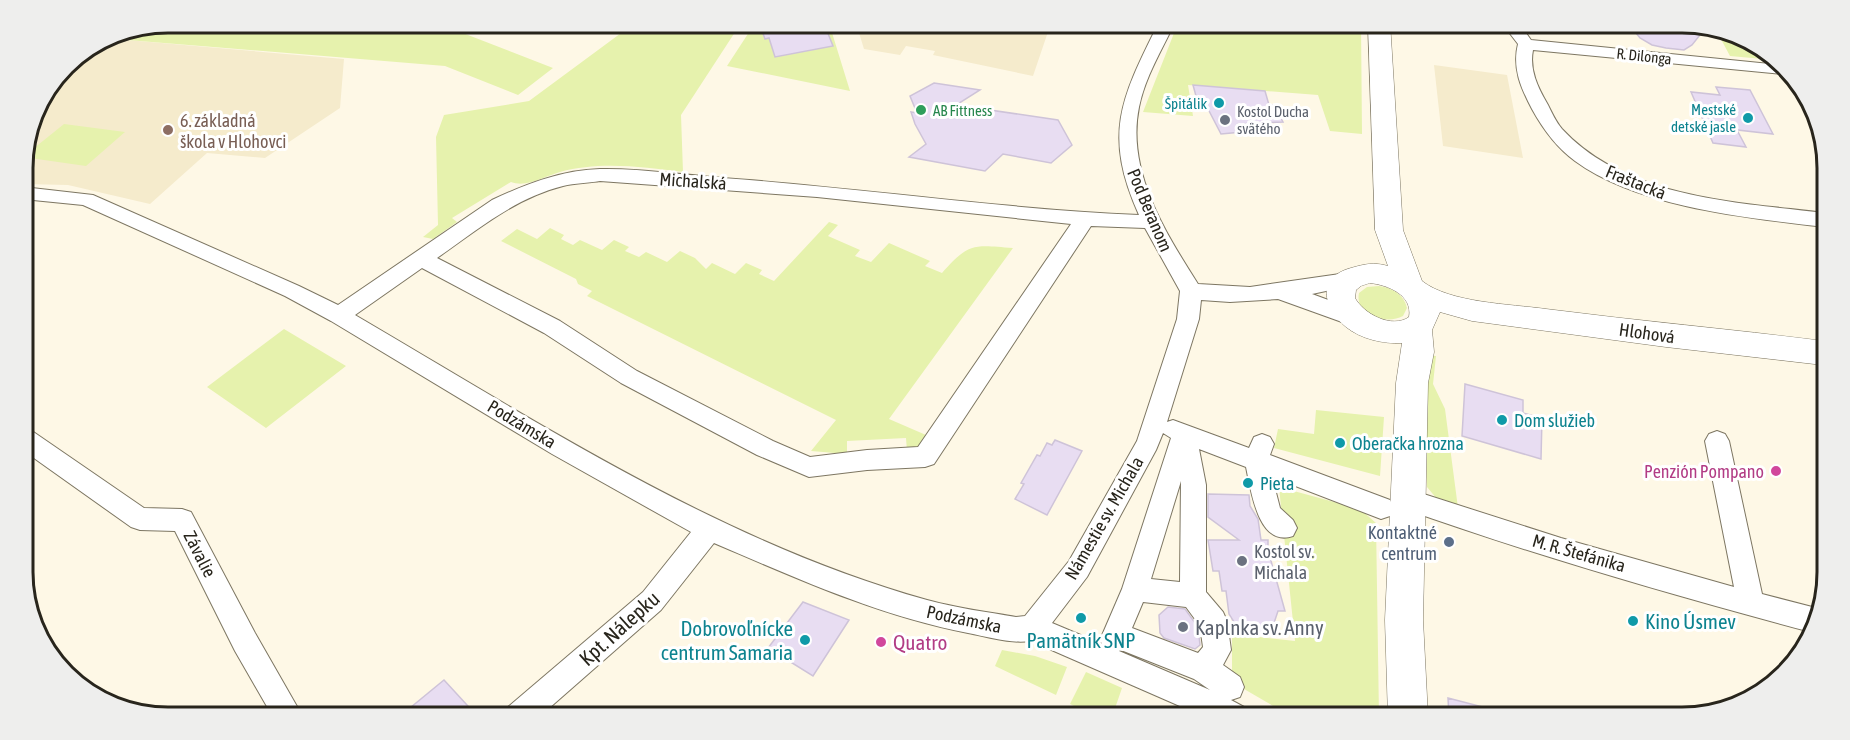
<svg xmlns="http://www.w3.org/2000/svg" width="1850" height="740" font-family="'Asap Condensed',sans-serif">
<rect width="100%" height="100%" fill="#fef8e6"/>
<!-- built -->
<path fill="#f5ebcc" d="M856,23V22L1051,23L1033,76L933,55L935,51L906,46L900,55L864,49Z
M115,39L344,59L340,108L265,158L207,153L150,204L68,185L23,184V158L38,103L72,59L87,49Z
M1434,65L1507,75L1523,158L1443,146Z"/>
<!-- green -->
<path fill="#e6f2ad" d="M311,22L402,31L412,23H437L553,68L518,95L445,66L115,39L87,49L113,33L168,23Z
M636,22L741,23L681,115L683,172C643,167 600,161 560,172C545,176 527,188 511,182L452,218L457,222L433,239L423,237L438,225L436,137L444,115L529,101Z
M755,23H829L850,91L727,66Z
M1178,23H1361L1362,134L1330,131L1318,95L1188,85L1193,116L1143,112Z
M1715,28L1729,30L1774,60L1730,56Z
M64,124L125,132L86,166L23,157Z
M829,222L838,225L828,236L860,250L855,256L871,262L889,243L930,261L925,266L942,273C969,242 974,245 1013,248L889,419L926,435L916,450L907,451L906,438L847,441V454L811,451L836,420L587,296L592,291L578,284L576,279L501,241L517,229L537,239L550,228L564,235L561,239L573,245L580,240L602,250L614,240L629,247L625,251L639,257L646,252L667,262L680,251L695,258L706,269L712,263L735,274L746,263L762,270L759,274L774,281Z
M1379,286C1392,288 1404,294 1407,308L1403,316C1387,325 1354,316 1359,293L1367,287Z
M284,329L346,366L266,428L207,387Z
M1424,355L1436,356L1433,384L1445,409L1458,508L1437,499L1427,487Z
M1316,410L1384,417L1380,476L1274,448L1278,429L1314,434Z
M1279,487L1360,509L1376,523L1379,717H1292L1232,682V634L1295,641Z
M1002,650L1035,656L1067,667L1056,695L995,666Z
M1086,672L1122,688L1112,717H1096L1070,704Z"/>
<!-- building -->
<path fill="#e8ddf2" stroke="#cec3d8" stroke-width="1.5" d="M775,22H819L822,32L827,31L833,46L775,57L769,38L765,39L760,25Z
M1627,22L1695,25L1700,35L1692,45L1684,50L1666,48L1652,45L1640,38Z
M934,83L980,90L956,105L1058,120L1072,145L1051,163L1003,154L985,171L909,157L926,144L915,124L911,112L917,113L910,96Z
M1193,85L1265,91L1269,105H1274L1283,122L1238,124L1242,132L1221,134L1207,107H1199Z
M1716,87L1750,90L1773,134L1737,130L1746,147L1713,143L1691,92L1720,95Z
M1465,384L1523,400V413L1542,418L1541,459L1462,436Z
M1055,440L1082,451L1047,515L1015,499L1024,484L1021,483L1037,455L1040,456L1047,443L1052,445Z
M1208,494L1249,495L1250,506L1258,519L1261,540H1268V550L1285,611H1278L1272,629L1256,634L1237,627L1229,614L1226,591H1222L1219,571H1213L1208,540H1239L1208,517Z
M803,602L849,620L813,676L768,648Z
M1168,607L1185,609L1198,627L1200,645L1195,649L1164,638L1160,633L1159,615Z
M444,680L478,717H399Z
M1448,698L1502,712L1501,717H1449Z"/>
<g fill="none" stroke-linecap="round" stroke-linejoin="round">
<defs>
<path id="street" d="M1159,22H1175C1162,50 1145,77 1139,107C1126,171 1165,232 1198,284L1250,287L1347,273L1354,275L1357,280L1354,285L1312,294L1361,312L1364,318L1361,324L1353,326L1278,299L1230,302L1201,300L1199,319L1167,422L1173,420L1249,448L1254,437L1262,434L1270,437L1274,444L1270,455L1390,500L1394,508L1390,516L1381,519L1272,477L1280,508L1293,520L1297,528L1293,536C1258,548 1251,490 1246,467L1199,449L1206,485V592L1223,612L1227,621L1231,650L1223,665L1240,677L1244,687L1240,697L1231,700L1244,707L1248,717H1205L1031,641C1010,644 989,637 968,633C879,616 796,578 714,543L661,610L539,717H504L508,707L643,592L691,532L552,454L331,321L285,296L83,205L23,199V187L93,195L299,286L338,305L492,200C526,184 562,170 600,169C641,168 682,175 723,178C861,188 1000,209 1139,215C1102,133 1122,97 1159,22ZM600,181L817,197L1071,224L918,447L867,450L810,457L773,441L637,371L560,321L437,258C477,230 515,198 563,186C575,183 588,183 600,181ZM1091,226L1145,228L1180,291L1177,319L1137,441L1069,561L1025,616L1016,617C987,612 956,608 927,600C720,542 538,422 355,315L422,268L544,333L621,383L757,455L809,477L867,470L925,467L934,464ZM1163,433L1171,438L1122,589L1100,640L1102,644L1052,623L1087,577L1156,450ZM1181,481L1180,582L1151,579ZM1143,602L1186,607L1200,626L1203,647L1198,653L1132,628ZM1121,650L1194,679L1210,690L1119,651Z
M1501,22H1518L1531,40L1781,65L1793,75L1533,50C1529,70 1538,88 1548,105C1552,113 1556,122 1562,129C1627,199 1737,202 1825,213V227C1749,218 1639,208 1575,161C1556,147 1543,129 1532,109C1521,88 1512,68 1518,44Z
M24,428L32,431L144,508L182,509L191,512L255,633L303,717H273L235,651L175,531L140,530L131,527L24,451Z
M1717,431L1725,434L1729,441L1762,594L1820,609V619L1811,632C1672,595 1534,555 1399,507L1396,500L1399,493L1408,489L1561,538L1734,587L1705,441L1709,434Z"/>
<path id="secondary" d="M1368,22H1390L1403,230L1422,281C1450,303 1510,304 1546,309C1638,321 1731,329 1824,341L1823,365L1666,347L1472,321L1440,312L1432,330L1434,352L1428,383L1423,620L1428,717H1388L1385,620L1396,383L1402,343C1383,344 1361,339 1346,327C1322,307 1317,277 1351,268C1365,264 1374,262 1388,266L1375,230ZM1370,283C1388,285 1413,295 1409,317C1392,329 1364,314 1355,298L1356,290L1361,286Z"/>
</defs>
<!-- street casing -->
<use href="#street" stroke="#7d7662" stroke-width="2"/>
<!-- secondary casing -->
<use href="#secondary" stroke="#7d7662" stroke-width="1"/>
<!-- street -->
<use href="#street" fill="#fff" fill-rule="evenodd"/>
<!-- secondary -->
<use href="#secondary" fill="#fff" fill-rule="evenodd"/>
</g>
<!-- markers -->
<g fill="#0f9aa8" stroke="#fff" stroke-width="2">
<circle cx="1219" cy="103" r="6"/>
<circle cx="1748" cy="118" r="6"/>
<circle cx="1502" cy="420" r="6"/>
<circle cx="1340" cy="443" r="6"/>
<circle cx="1248" cy="483" r="6"/>
<circle cx="1081" cy="618" r="6"/>
<circle cx="1633" cy="621" r="6"/>
<circle cx="805" cy="640" r="6"/>
</g>
<circle fill="#2e9e5b" stroke="#fff" stroke-width="2" cx="921" cy="110" r="6"/>
<g fill="#6b7280" stroke="#fff" stroke-width="2">
<circle cx="1225" cy="120" r="6"/>
<circle cx="1242" cy="561" r="6"/>
<circle cx="1183" cy="627" r="6"/>
</g>
<circle fill="#8d6e63" stroke="#fff" stroke-width="2" cx="168" cy="130" r="6"/>
<g fill="#d1479c" stroke="#fff" stroke-width="2">
<circle cx="1776" cy="471" r="6"/>
<circle cx="881" cy="642" r="6"/>
</g>
<circle fill="#5c6f8a" stroke="#fff" stroke-width="2" cx="1449" cy="542" r="6"/>
<g text-anchor="middle" dominant-baseline="central" stroke-width="6" stroke-linejoin="round" paint-order="stroke">
<!-- far-street labels -->
<g font-size="15" fill="#28251c" stroke="#fff">
<text transform="translate(1644 56) rotate(6)">R. Dilonga</text>
</g>
<!-- far-culture labels -->
<g font-size="15" fill="#0d838f" stroke="#fff" text-anchor="end">
<text x="1207" y="103">Špitálik</text>
<text x="1736" y="109">Mestské<tspan x="1736" dy="17">detské jasle</tspan></text>
</g>
<!-- far-leisure labels -->
<g font-size="15" fill="#27864d" stroke="#fff" text-anchor="start">
<text x="933" y="110">AB Fittness</text>
</g>
<!-- far-worship labels -->
<g font-size="15" fill="#5b616d" stroke="#fff" text-anchor="start">
<text x="1237" y="111">Kostol Ducha<tspan x="1237" dy="17">svätého</tspan></text>
</g>
<!-- education labels -->
<g font-size="18" fill="#785e54" stroke="#fff" text-anchor="start">
<text x="180" y="120">6. základná<tspan x="180" dy="21">škola v Hlohovci</tspan></text>
</g>
<!-- street labels -->
<g font-size="18" fill="#28251c" stroke="#fff">
<text transform="translate(693 181) rotate(4)">Michalská</text>
<text transform="translate(1636 182) rotate(22)">Fraštacká</text>
<text transform="translate(1150 210) rotate(67)">Pod Beranom</text>
<text transform="translate(1647 333) rotate(8)">Hlohová</text>
<text transform="translate(522 424) rotate(31)">Podzámska</text>
<text transform="translate(1104 518) rotate(-60)">Námestie sv. Michala</text>
<text transform="translate(1579 553) rotate(16)">M. R. Štefánika</text>
<text transform="translate(200 554) rotate(63)">Závalie</text>
<text transform="translate(964 619) rotate(12)">Podzámska</text>
</g>
<!-- culture labels -->
<g font-size="18" fill="#0d838f" stroke="#fff" text-anchor="start">
<text x="1514" y="420">Dom služieb</text>
<text x="1352" y="443">Oberačka hrozna</text>
<text x="1260" y="483">Pieta</text>
</g>
<!-- hotel labels -->
<g font-size="18" fill="#b23c85" stroke="#fff" text-anchor="end">
<text x="1764" y="471">Penzión Pompano</text>
</g>
<!-- service labels -->
<g font-size="18" fill="#4e5e75" stroke="#fff" text-anchor="end">
<text x="1437" y="532">Kontaktné<tspan x="1437" dy="21">centrum</tspan></text>
</g>
<!-- worship labels -->
<g font-size="18" fill="#5b616d" stroke="#fff" text-anchor="start">
<text x="1254" y="551">Kostol sv.<tspan x="1254" dy="21">Michala</tspan></text>
</g>
<!-- near-culture labels -->
<g font-size="21" fill="#0d838f" stroke="#fff" text-anchor="start">
<text x="1645" y="621">Kino Úsmev</text>
<text x="793" y="628" text-anchor="end">Dobrovoľnícke<tspan x="793" dy="24">centrum Samaria</tspan></text>
<text x="1081" y="640" text-anchor="middle">Pamätník SNP</text>
</g>
<!-- near-worship labels -->
<g font-size="21" fill="#5b616d" stroke="#fff" text-anchor="start">
<text x="1195" y="627">Kaplnka sv. Anny</text>
</g>
<!-- near-street labels -->
<g font-size="21" fill="#28251c" stroke="#fff">
<text transform="translate(619 628) rotate(-42)">Kpt. Nálepku</text>
</g>
<!-- near-hotel labels -->
<g font-size="21" fill="#b23c85" stroke="#fff" text-anchor="start">
<text x="893" y="642">Quatro</text>
</g>
</g>
<!-- crop -->
<path d="M0 0H1850V740H0ZM168 33H1682A135 135 0 0 1 1817 168V572A135 135 0 0 1 1682 707H168A135 135 0 0 1 33 572V168A135 135 0 0 1 168 33Z" fill="#eeeeed" fill-rule="evenodd"/>
<path fill="none" stroke="#28251c" stroke-width="3" d="M168 33H1682A135 135 0 0 1 1817 168V572A135 135 0 0 1 1682 707H168A135 135 0 0 1 33 572V168A135 135 0 0 1 168 33Z"/>
</svg>
